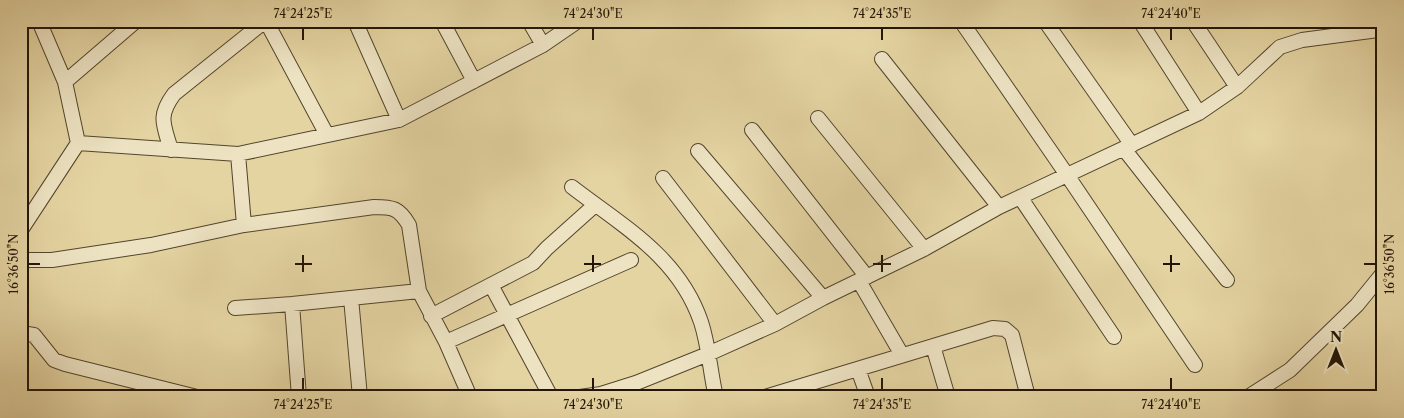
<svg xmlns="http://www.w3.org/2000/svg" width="1404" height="418" viewBox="0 0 1404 418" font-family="'Libre Caslon Text',serif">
	<rect width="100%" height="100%" fill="#e4d4a2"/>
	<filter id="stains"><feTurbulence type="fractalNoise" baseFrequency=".004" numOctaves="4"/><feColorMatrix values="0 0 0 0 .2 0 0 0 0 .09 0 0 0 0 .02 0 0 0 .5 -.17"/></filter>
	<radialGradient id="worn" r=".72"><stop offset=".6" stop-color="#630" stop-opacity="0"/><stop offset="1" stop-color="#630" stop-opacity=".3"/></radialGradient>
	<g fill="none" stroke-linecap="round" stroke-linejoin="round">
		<!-- street casing -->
		<g stroke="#53452c" stroke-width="16">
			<path id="street" d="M 266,21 L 327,135
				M 355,21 L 399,120
				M 442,21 L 474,81
				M 529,21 L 543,45
				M 630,21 L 632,21
				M 961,21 L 1067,175 L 1195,365
				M 1045,21 L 1132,145
				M 1140,21 L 1199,113
				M 1193,21 L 1237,87
				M 882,59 L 999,207
				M 65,82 L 136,21
				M 818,118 L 924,249
				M 752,130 L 867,277
				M 78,143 L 238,154 L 399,120 L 543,45 L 578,21
				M 1124,149 L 1227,280
				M 171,150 C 164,125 157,117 174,94 L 265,21
				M 698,151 L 823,298
				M 238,154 L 244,225
				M 663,178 L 775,324
				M 572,187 C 624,227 679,257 701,322 C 709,346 710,372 716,397
				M 1020,197 L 1114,337
				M 21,230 L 78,143 L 65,82 L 39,21
				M 21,258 L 28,260 L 52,260 L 151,245 L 244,225 L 374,207 C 393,207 399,208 409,225 L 419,291 L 446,342 L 470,397
				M 859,281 L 902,355
				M 491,285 L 551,397
				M 351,298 L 360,397
				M 292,304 L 299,397
				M 235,308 L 292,304 L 419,291
				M 431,316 L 533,263 L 547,248 L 595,205
				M 21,333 L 34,335 L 54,360 L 65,364 L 197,397
				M 446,342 L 631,260
				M 933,346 L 948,397
				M 858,369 L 868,397
				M 580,397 L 601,394 L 636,383 L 708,354 L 775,324 L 823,298 L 924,249 L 999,207 L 1199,113 L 1237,87 L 1280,47 L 1302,40 L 1378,30
				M 765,397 L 993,328 L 1005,329 L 1012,335 L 1028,397
				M 1248,397 L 1290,370 L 1357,305 L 1383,273"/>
		</g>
		<!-- street -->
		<use href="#street" stroke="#ede3c3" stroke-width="14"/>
	</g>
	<!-- ticks -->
	<path fill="none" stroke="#231505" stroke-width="2" d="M 303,28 L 303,40M 593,28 L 593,40M 882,28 L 882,40M 1171,28 L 1171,40M 303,255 L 303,272M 593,255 L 593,272M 882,255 L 882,272M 1171,255 L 1171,272M 28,264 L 40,264M 295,264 L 312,264M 584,264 L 601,264M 873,264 L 891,264M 1163,264 L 1180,264M 1364,264 L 1376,264M 303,378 L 303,390M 593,378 L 593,390M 882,378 L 882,390M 1171,378 L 1171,390"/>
	<!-- margin -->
	<rect width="1404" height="418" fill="none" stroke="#e4d4a2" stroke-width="55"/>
	<!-- north arrow -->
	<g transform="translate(1336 350)" stroke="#ede3c3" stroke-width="4" paint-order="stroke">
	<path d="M0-4L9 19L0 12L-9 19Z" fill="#231505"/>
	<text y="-8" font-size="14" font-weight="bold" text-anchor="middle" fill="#231505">N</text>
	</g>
	<rect x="28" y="28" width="1348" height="362" fill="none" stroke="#231505" stroke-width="2"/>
	<g font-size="12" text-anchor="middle" fill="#231505">
		<text x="303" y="18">74°24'25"E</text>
		<text x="593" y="18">74°24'30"E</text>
		<text x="882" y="18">74°24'35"E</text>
		<text x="1171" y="18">74°24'40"E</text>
		<text transform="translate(14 264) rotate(-90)" y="4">16°36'50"N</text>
		<text transform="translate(1390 264) rotate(-90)" y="4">16°36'50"N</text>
		<text x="303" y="409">74°24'25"E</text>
		<text x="593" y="409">74°24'30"E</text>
		<text x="882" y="409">74°24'35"E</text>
		<text x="1171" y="409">74°24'40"E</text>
	</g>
	<rect width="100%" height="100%" filter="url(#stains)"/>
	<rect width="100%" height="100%" fill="url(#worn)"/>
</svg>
